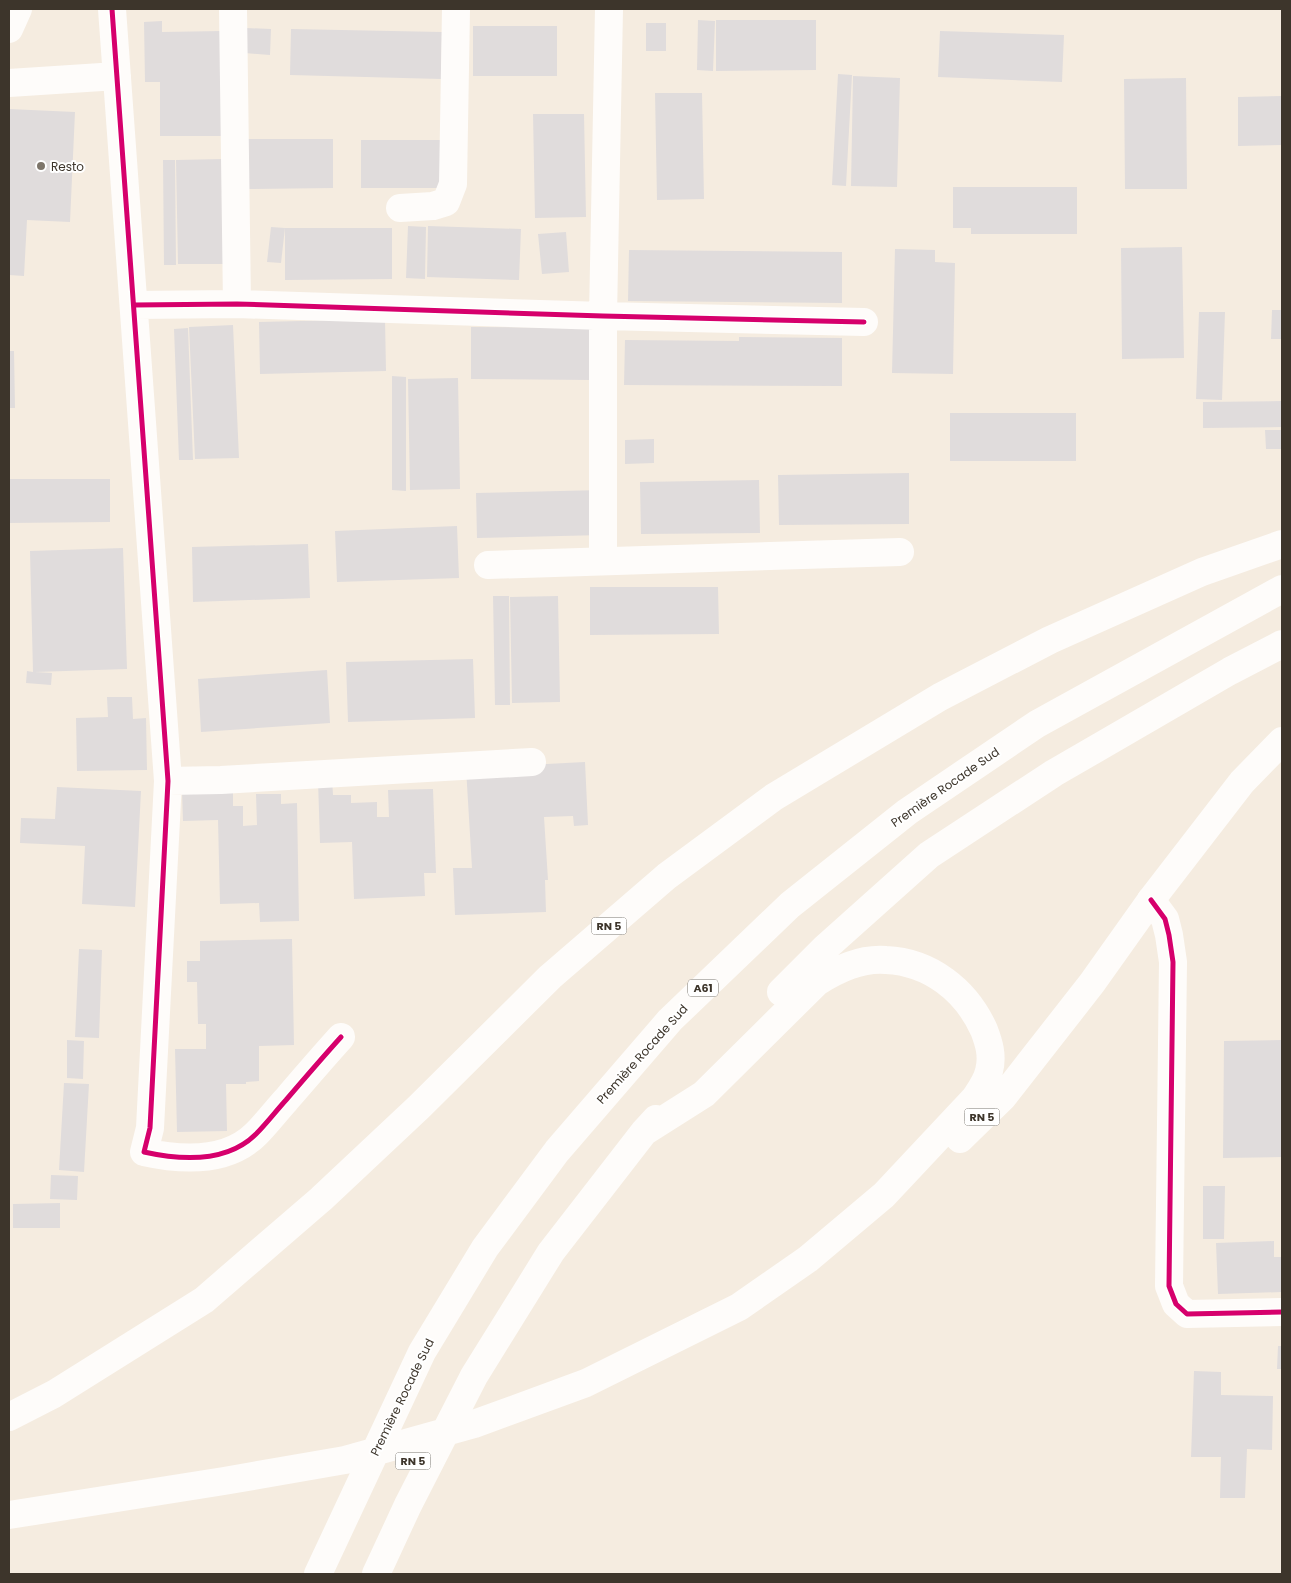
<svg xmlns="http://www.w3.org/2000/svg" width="1291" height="1583" viewBox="0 0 1291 1583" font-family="Poppins,sans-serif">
	<rect width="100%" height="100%" fill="#f5ece0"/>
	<!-- building -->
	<path fill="#e0dcdc" d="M 698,20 L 715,21 L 713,71 L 697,70 Z
		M 716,20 L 816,20 L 816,70 L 716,71 Z
		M 162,21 L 162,32 L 222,31 L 224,136 L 160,136 L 160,82 L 145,82 L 144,22 Z
		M 646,23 L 666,23 L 666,51 L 646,51 Z
		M 473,26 L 557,26 L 557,76 L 473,76 Z
		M 246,28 L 271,29 L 270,55 L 245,53 Z
		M 291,29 L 442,32 L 441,79 L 290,75 Z
		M 940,31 L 1064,35 L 1062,82 L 938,77 Z
		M 838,74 L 852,75 L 846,186 L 832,185 Z
		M 853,76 L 900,78 L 897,187 L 851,186 Z
		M 1186,78 L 1187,189 L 1125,189 L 1124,79 Z
		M 655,93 L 702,93 L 704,199 L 657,200 Z
		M 1282,96 L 1282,145 L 1238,146 L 1238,97 Z
		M 9,109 L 75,112 L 70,222 L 27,220 L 24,276 L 9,275 Z
		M 533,114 L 584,114 L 586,217 L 535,218 Z
		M 248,139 L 333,139 L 333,188 L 248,189 Z
		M 361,140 L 445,140 L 444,188 L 361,188 Z
		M 223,159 L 224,264 L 178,264 L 176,160 Z
		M 163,160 L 175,160 L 176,265 L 164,265 Z
		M 953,187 L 1077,187 L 1077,234 L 971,234 L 971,228 L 953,228 Z
		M 408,226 L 426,227 L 425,279 L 406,278 Z
		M 428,226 L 521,229 L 519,280 L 427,277 Z
		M 271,227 L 285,228 L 281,263 L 267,262 Z
		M 285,228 L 392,228 L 392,279 L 285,280 Z
		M 566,232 L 569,272 L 542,274 L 538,234 Z
		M 1182,247 L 1184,358 L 1122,359 L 1121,248 Z
		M 895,249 L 935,250 L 935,262 L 955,263 L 953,374 L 892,373 Z
		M 629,250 L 842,252 L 842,303 L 628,301 Z
		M 1272,310 L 1282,310 L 1282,339 L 1271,339 Z
		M 1199,312 L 1225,312 L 1222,400 L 1196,399 Z
		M 385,319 L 386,371 L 260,374 L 259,322 Z
		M 233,325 L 239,458 L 195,459 L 189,327 Z
		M 471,327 L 592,328 L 591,380 L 471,379 Z
		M 188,328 L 193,460 L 179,460 L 174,329 Z
		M 739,337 L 842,338 L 842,386 L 624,385 L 625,340 L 739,341 Z
		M 9,351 L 14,351 L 15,408 L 9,408 Z
		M 392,376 L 406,377 L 406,491 L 392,490 Z
		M 458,378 L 460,489 L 410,490 L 408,379 Z
		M 1282,401 L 1282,427 L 1203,428 L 1203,402 Z
		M 950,413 L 1076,413 L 1076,461 L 950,461 Z
		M 1265,430 L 1282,430 L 1282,449 L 1266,449 Z
		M 654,439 L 654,463 L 625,464 L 625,440 Z
		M 909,473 L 909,524 L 779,525 L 778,475 Z
		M 9,479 L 110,479 L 110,522 L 9,523 Z
		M 759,480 L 760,533 L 641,534 L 640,482 Z
		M 602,490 L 603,535 L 477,538 L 476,493 Z
		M 457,526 L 459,578 L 337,582 L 335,531 Z
		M 308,544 L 310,598 L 193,602 L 192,547 Z
		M 123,548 L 127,669 L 35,672 L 52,673 L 51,685 L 26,683 L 27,671 L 33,672 L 30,551 Z
		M 590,587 L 718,587 L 719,634 L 590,635 Z
		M 493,596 L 509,596 L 510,705 L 495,705 Z
		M 558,596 L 560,702 L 512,703 L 510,597 Z
		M 473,659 L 475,718 L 348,722 L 346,662 Z
		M 327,670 L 330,723 L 201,732 L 198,679 Z
		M 107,697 L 132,697 L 133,719 L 146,718 L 147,770 L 77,771 L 76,718 L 108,717 Z
		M 585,762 L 588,825 L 574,826 L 573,816 L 544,817 L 548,880 L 545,880 L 546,912 L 455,915 L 453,868 L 472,868 L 466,768 Z
		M 332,779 L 333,795 L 351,795 L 351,803 L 377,802 L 377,817 L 389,817 L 388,790 L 433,789 L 436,873 L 424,873 L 425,896 L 354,899 L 352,842 L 320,843 L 318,780 Z
		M 57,787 L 141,791 L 135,907 L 82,904 L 85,846 L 20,843 L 21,818 L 55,819 Z
		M 233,790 L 233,806 L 243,806 L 243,826 L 257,825 L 256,794 L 281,794 L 281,804 L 297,803 L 299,921 L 260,922 L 259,903 L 220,904 L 218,820 L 183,821 L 182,791 Z
		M 292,939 L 294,1045 L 259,1046 L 259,1081 L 246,1082 L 246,1084 L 226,1084 L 227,1131 L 177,1132 L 175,1049 L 206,1049 L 206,1024 L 198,1024 L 197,982 L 187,982 L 187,961 L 200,961 L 200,941 Z
		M 79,949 L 102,950 L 99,1038 L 75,1037 Z
		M 67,1040 L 84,1041 L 83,1079 L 67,1078 Z
		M 1282,1040 L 1282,1157 L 1223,1158 L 1224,1041 Z
		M 64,1083 L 89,1084 L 84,1172 L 59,1170 Z
		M 51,1175 L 78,1176 L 77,1200 L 50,1199 Z
		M 1203,1186 L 1225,1186 L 1224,1239 L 1203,1239 Z
		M 60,1203 L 60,1228 L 13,1228 L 13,1204 Z
		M 1274,1241 L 1274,1257 L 1282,1257 L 1282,1292 L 1218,1294 L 1216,1243 Z
		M 1278,1346 L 1282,1346 L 1282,1369 L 1277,1369 Z
		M 1194,1371 L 1221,1372 L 1221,1395 L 1273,1396 L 1272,1450 L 1247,1449 L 1245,1498 L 1220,1498 L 1221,1457 L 1191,1457 Z"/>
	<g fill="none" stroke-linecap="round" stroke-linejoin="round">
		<!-- minor -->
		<path stroke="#fefcfa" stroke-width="28" d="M 112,9 L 168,781 L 150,1128 L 144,1152 C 180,1160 227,1163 256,1134 C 266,1124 276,1111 286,1100 C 304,1079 322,1058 341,1037
			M 233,9 L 237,304
			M 9,83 L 117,76
			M 400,208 L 433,206 L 446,202 L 453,184 L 456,9
			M 134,305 L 237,304 L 603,316 L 864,322
			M 603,561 L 603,316 L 609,9
			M 488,565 L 900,552
			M 168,781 L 221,780 L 532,762
			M 1151,900 L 1165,919 L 1169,935 L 1173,962 L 1169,1286 L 1176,1304 L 1187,1314 L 1282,1312"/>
		<!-- secondary -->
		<path stroke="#fefcfa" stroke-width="28" d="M 9,29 L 18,9"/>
		<!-- motorway -->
		<path stroke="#fefcfa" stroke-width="28" d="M 781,992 L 825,948 L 929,855 L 1054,773 L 1230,671 L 1282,644
			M 960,1139 L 1003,1097 L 1092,983 L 1151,900 L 1242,782 L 1282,741
			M 9,1417 L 54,1394 L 204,1300 L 321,1199 L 419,1107 L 550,977 L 667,876 L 774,797 L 940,697 L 1050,640 L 1202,572 L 1282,544
			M 9,1515 L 224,1481 L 345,1460 L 474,1424 L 586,1383 L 739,1307 L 808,1259 L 884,1195 L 975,1098 C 981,1089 987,1081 989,1071 C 993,1056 989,1043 984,1030 C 966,990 930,962 886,960 C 861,958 838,969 817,982 L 704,1094 L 644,1132
			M 318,1574 L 422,1352 L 485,1248 L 557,1151 L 670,1020 L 790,905 L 907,812 L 1037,724 L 1282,589
			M 376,1574 L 408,1505 L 474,1376 L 551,1252 L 644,1132 L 656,1119"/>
		<!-- cycleway casing -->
		<g stroke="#fff" stroke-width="8">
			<path id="cycleway" d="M 112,9 L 168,781 L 150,1128 L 144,1152 C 180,1160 227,1163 256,1134 C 266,1124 276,1111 286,1100 C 304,1079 322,1058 341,1037
				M 134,305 L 237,304 L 603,316 L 864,322
				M 1151,900 L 1165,919 L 1169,935 L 1173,962 L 1169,1286 L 1176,1304 L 1187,1314 L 1282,1312"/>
		</g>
		<!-- cycleway -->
		<use href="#cycleway" stroke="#d6006c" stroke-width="5"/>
	</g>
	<!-- markers -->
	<circle fill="#7d756a" stroke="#fff" stroke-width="2" cx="41" cy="166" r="5"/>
	<g text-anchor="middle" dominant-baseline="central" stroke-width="4" stroke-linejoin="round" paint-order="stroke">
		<!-- shield labels -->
		<g fill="#fff" stroke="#77726b" stroke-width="1">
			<rect x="591.5" y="917.5" width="35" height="17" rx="4"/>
			<rect x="688" y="979.5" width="30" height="17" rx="4"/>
			<rect x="964.5" y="1108.5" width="35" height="17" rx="4"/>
			<rect x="395.5" y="1452.5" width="35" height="17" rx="4"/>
		</g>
		<g font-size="11" font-weight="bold" fill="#3d352b">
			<text x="609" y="926">RN 5</text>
			<text x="703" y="988">A61</text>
			<text x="982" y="1117">RN 5</text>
			<text x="413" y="1461">RN 5</text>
		</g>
		<!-- poi labels -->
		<g font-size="12" fill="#3d352b" stroke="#fff" text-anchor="start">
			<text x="51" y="166">Resto</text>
		</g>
		<!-- street labels -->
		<g font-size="12" fill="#3d352b" stroke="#fff">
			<text transform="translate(945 787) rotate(-35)">Première Rocade Sud</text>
			<text transform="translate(642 1054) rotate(-48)">Première Rocade Sud</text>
			<text transform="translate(402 1397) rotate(-64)">Première Rocade Sud</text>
		</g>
	</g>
	<!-- border -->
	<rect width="1291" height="1583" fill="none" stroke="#3d352b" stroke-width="20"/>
</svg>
